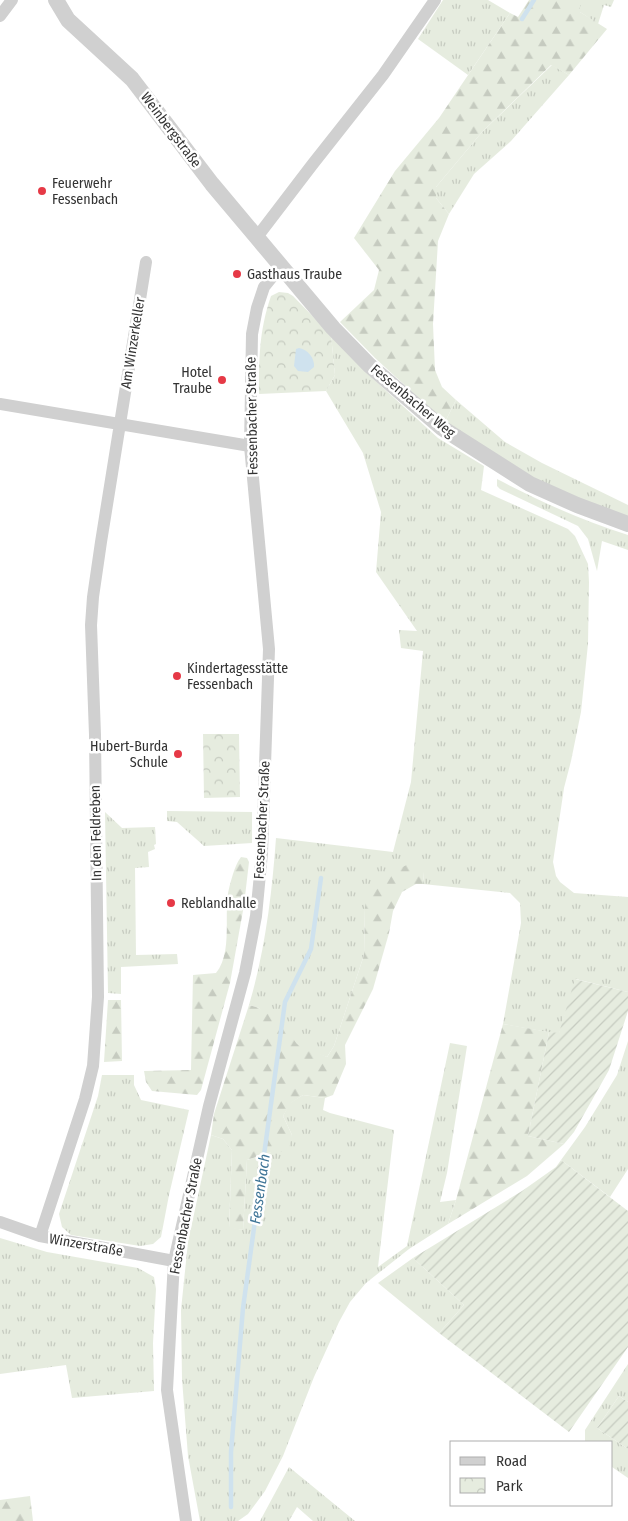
<svg xmlns="http://www.w3.org/2000/svg" width="628" height="1521" viewBox="0 0 628 1521" font-family="'Fira Sans Condensed',sans-serif">
	<defs>
		<pattern id="grass-tufts" width="24" height="20" patternUnits="userSpaceOnUse" patternTransform="scale(1.25)"><rect width="24" height="20" fill="#e6ecdf"/><path d="M3 7l-1-3M5 7V3M7 7l1-3M15 17l-1-3M17 17v-4M19 17l1-3" fill="none" stroke="#c6cbc0"/></pattern>
		<pattern id="forest-firs" width="22" height="20" patternUnits="userSpaceOnUse" patternTransform="scale(1.25)"><rect width="22" height="20" fill="#e6ecdf"/><path d="M5 1l3.5 6h-7zM16 11l3.5 6h-7z" fill="#c6cbc0"/></pattern>
		<pattern id="park-crowns" width="20" height="18" patternUnits="userSpaceOnUse" patternTransform="scale(1.25)"><rect width="20" height="18" fill="#e6ecdf"/><path d="M2 6a3 3 0 1 1 6 0M12 15a3 3 0 1 1 6 0" fill="none" stroke="#c6cbc0"/></pattern>
		<pattern id="garden-furrows" width="10" height="10" patternUnits="userSpaceOnUse" patternTransform="scale(1.25)"><rect width="10" height="10" fill="#e6ecdf"/><path d="M-1 1l2-2M0 10L10 0M9 11l2-2" fill="none" stroke="#c6cbc0"/></pattern>
	</defs>
	<rect width="100%" height="100%" fill="#fff"/>
	<!-- grass -->
	<path fill="url(#grass-tufts)" d="M 443,0 L 488,0 L 510,13 L 468,75 L 418,39 Z
		M 580,0 L 614,0 L 611,7 L 604,5 L 598,24 L 580,12 Z
		M 552,65 L 569,75 L 511,141 L 474,174 L 449,214 L 436,198 L 436,187 L 482,132 Z
		M 331,335 L 369,375 L 438,438 L 484,466 L 481,490 L 568,529 L 575,536 L 588,564 L 589,582 L 588,644 L 581,712 L 571,761 L 564,788 L 553,862 L 556,876 L 560,882 L 574,893 L 628,897 L 628,992 L 576,979 L 559,1034 L 503,1024 L 521,923 L 520,903 L 510,893 L 423,884 L 424,872 L 365,907 L 364,955 L 334,1046 L 327,1057 L 302,1049 L 259,1008 L 249,1005 C 265,951 272,894 276,838 L 393,852 L 411,782 L 423,651 L 401,648 L 399,630 L 417,631 L 376,572 L 381,512 L 363,453 L 326,391 L 335,375 Z
		M 456,400 L 505,442 L 542,463 L 628,505 L 628,518 L 551,488 L 516,469 L 445,422 Z
		M 497,479 C 539,501 583,521 628,535 L 628,550 L 602,541 L 597,571 L 588,539 L 578,526 L 500,489 L 497,486 Z
		M 167,811 L 252,812 L 252,843 L 204,846 L 177,822 L 167,821 Z
		M 105,812 L 122,828 L 155,827 L 156,844 L 154,845 L 155,849 L 148,852 L 149,867 L 135,868 L 136,955 L 177,954 L 178,964 L 121,967 L 121,994 L 108,993 Z
		M 628,1041 L 628,1169 L 610,1197 L 561,1160 L 585,1127 L 617,1075 Z
		M 450,1043 L 467,1046 L 447,1173 L 440,1202 L 456,1200 L 448,1224 L 409,1249 L 366,1283 L 350,1302 L 339,1322 L 314,1377 L 283,1456 L 265,1491 L 248,1514 L 238,1521 L 200,1521 L 188,1456 L 182,1379 L 181,1310 L 188,1242 L 211,1135 L 223,1139 L 232,1150 L 229,1227 L 243,1230 L 247,1160 L 271,1152 L 281,1152 L 292,1135 L 283,1116 L 290,1103 L 303,1095 L 325,1098 L 323,1110 L 330,1113 L 394,1130 L 378,1267 L 407,1246 Z
		M 102,1075 L 134,1075 L 134,1085 L 141,1100 L 189,1110 L 169,1195 L 161,1237 L 153,1244 L 140,1246 L 71,1235 L 62,1227 L 59,1214 L 98,1096 Z
		M 0,1238 L 47,1252 L 138,1268 L 154,1277 L 156,1289 L 153,1343 L 154,1391 L 72,1398 L 66,1365 L 0,1374 Z
		M 413,1258 L 464,1305 L 439,1333 L 378,1283 Z
		M 628,1364 L 628,1402 L 619,1396 L 597,1428 L 628,1449 L 628,1478 L 612,1467 L 612,1442 L 585,1442 L 585,1430 Z
		M 289,1467 L 355,1521 L 313,1521 L 297,1507 L 289,1521 L 260,1521 Z"/>
	<!-- forest -->
	<path fill="url(#forest-firs)" d="M 529,0 L 580,0 L 580,12 L 607,29 L 569,75 L 551,65 L 482,132 L 436,187 L 436,198 L 449,214 L 438,241 L 433,324 L 435,370 L 442,387 L 456,400 L 445,422 L 375,358 L 340,322 L 374,290 L 379,270 L 354,238 L 395,171 L 439,118 L 510,13 L 518,17 Z
		M 241,857 L 247,858 L 249,862 L 244,905 L 230,983 L 201,1090 L 197,1095 L 152,1091 L 146,1082 L 144,1071 L 191,1070 L 193,975 L 216,973 C 230,956 226,926 227,905 C 227,894 230,884 233,874 C 235,868 237,862 241,857 Z
		M 411,863 L 424,872 L 423,884 L 416,884 L 402,892 L 393,911 L 389,933 L 373,989 L 345,1045 L 346,1064 L 333,1095 L 325,1098 L 303,1095 L 291,1103 L 283,1116 L 292,1135 L 289,1148 L 281,1152 L 271,1152 L 247,1160 L 243,1230 L 229,1228 L 232,1150 L 223,1139 L 211,1135 L 214,1114 L 249,1005 L 259,1008 L 288,1026 C 296,1053 306,1047 327,1057 L 334,1046 L 364,955 L 365,907 L 372,881 Z
		M 108,1000 L 121,1000 L 122,1061 L 104,1062 Z
		M 503,1024 L 549,1032 L 528,1136 L 564,1144 L 527,1176 L 448,1224 L 456,1200 Z
		M 30,1496 L 33,1521 L 0,1521 L 0,1500 Z"/>
	<!-- park -->
	<path fill="url(#park-crowns)" d="M 279,292 L 288,293 L 293,296 L 331,335 L 335,375 L 326,391 L 259,394 C 259,359 259,331 271,296 Z
		M 203,734 L 239,734 L 240,797 L 204,798 Z"/>
	<!-- garden -->
	<path fill="url(#garden-furrows)" d="M 575,979 L 628,992 L 628,1011 L 609,1070 L 574,1132 L 564,1144 L 528,1136 L 549,1032 L 559,1033 Z
		M 561,1160 L 628,1211 L 628,1347 L 569,1432 L 439,1333 L 464,1305 L 413,1258 L 522,1191 L 556,1167 Z
		M 619,1396 L 628,1402 L 628,1449 L 597,1428 Z"/>
	<!-- water -->
	<path fill="#cfe2ee" d="M 299,348 C 307,349 315,358 314,367 L 308,372 L 298,371 L 294,366 L 296,349 Z"/>
	<g fill="none" stroke-linecap="round" stroke-linejoin="round">
		<!-- stream -->
		<path stroke="#cfe2ee" stroke-width="4.5" d="M 522,19 L 534,0
			M 231,1507 L 231,1452 L 243,1308 L 285,1002 L 311,949 L 321,878"/>
		<!-- minor -->
		<path stroke="#d0d0d0" stroke-width="12" d="M 0,16 L 12,0
			M 257,237 L 312,165 L 383,75 L 435,0
			M 0,404 L 250,446
			M 0,1222 L 40,1236 L 174,1261
			M 40,1236 L 85,1099 L 93,1066 L 98,997 L 95,735 L 91,625 L 93,597 L 101,542 L 146,262
			M 186,1521 L 167,1390 L 174,1261 L 209,1106 L 245,973 L 256,916 L 262,853 L 269,649 L 250,446 L 252,334 L 257,308 L 264,287 L 281,266"/>
		<!-- tertiary -->
		<path stroke="#d0d0d0" stroke-width="16" d="M 56,0 L 68,20 L 132,79 L 212,184 L 333,328 L 369,365 L 442,428 L 530,484 L 577,505 L 628,524"/>
	</g>
	<!-- markers -->
	<g fill="#e63946" stroke="#fff" stroke-width="2">
		<circle cx="42" cy="191" r="5"/>
		<circle cx="237" cy="274" r="5"/>
		<circle cx="222" cy="380" r="5"/>
		<circle cx="177" cy="676" r="5"/>
		<circle cx="178" cy="754" r="5"/>
		<circle cx="171" cy="903" r="5"/>
	</g>
	<g text-anchor="middle" dominant-baseline="central" stroke-width="5" stroke-linejoin="round" paint-order="stroke">
		<!-- street labels -->
		<g font-size="14" fill="#333" stroke="#fff">
			<text transform="translate(171 130) rotate(53)">Weinbergstraße</text>
			<text transform="translate(133 343) rotate(-81)">Am Winzerkeller</text>
			<text transform="translate(413 401) rotate(40)">Fessenbacher Weg</text>
			<text transform="translate(252 416) rotate(-91)">Fessenbacher Straße</text>
			<text transform="translate(262 820) rotate(-87)">Fessenbacher Straße</text>
			<text transform="translate(96 833) rotate(-91)">In den Feldreben</text>
			<text transform="translate(186 1216) rotate(-79)">Fessenbacher Straße</text>
			<text transform="translate(86 1245) rotate(10)">Winzerstraße</text>
		</g>
		<!-- poi labels -->
		<g font-size="14" fill="#333" stroke="#fff" text-anchor="start">
			<text x="52" y="183">Feuerwehr<tspan x="52" dy="16">Fessenbach</tspan></text>
			<text x="247" y="274">Gasthaus Traube</text>
			<text x="212" y="372" text-anchor="end">Hotel<tspan x="212" dy="16">Traube</tspan></text>
			<text x="187" y="668">Kindertagesstätte<tspan x="187" dy="16">Fessenbach</tspan></text>
			<text x="168" y="746" text-anchor="end">Hubert-Burda<tspan x="168" dy="16">Schule</tspan></text>
			<text x="181" y="903">Reblandhalle</text>
		</g>
		<!-- water labels -->
		<g font-size="15" font-style="italic" fill="#3f7597" stroke="#fff">
			<text transform="translate(260 1189) rotate(-82)">Fessenbach</text>
		</g>
	</g>
	<!-- legend -->
	<rect x="450" y="1441" width="162" height="65" fill="#ffffff" stroke="#adadad"/>
	<rect x="460" y="1457" width="25" height="8" fill="#d0d0d0" stroke="#adadad"/>
	<text x="496" y="1466" font-size="15" fill="#333333">Road</text>
	<rect x="460" y="1478" width="25" height="15" fill="url(#park-crowns)" stroke="#adadad"/>
	<text x="496" y="1491" font-size="15" fill="#333333">Park</text>
</svg>
